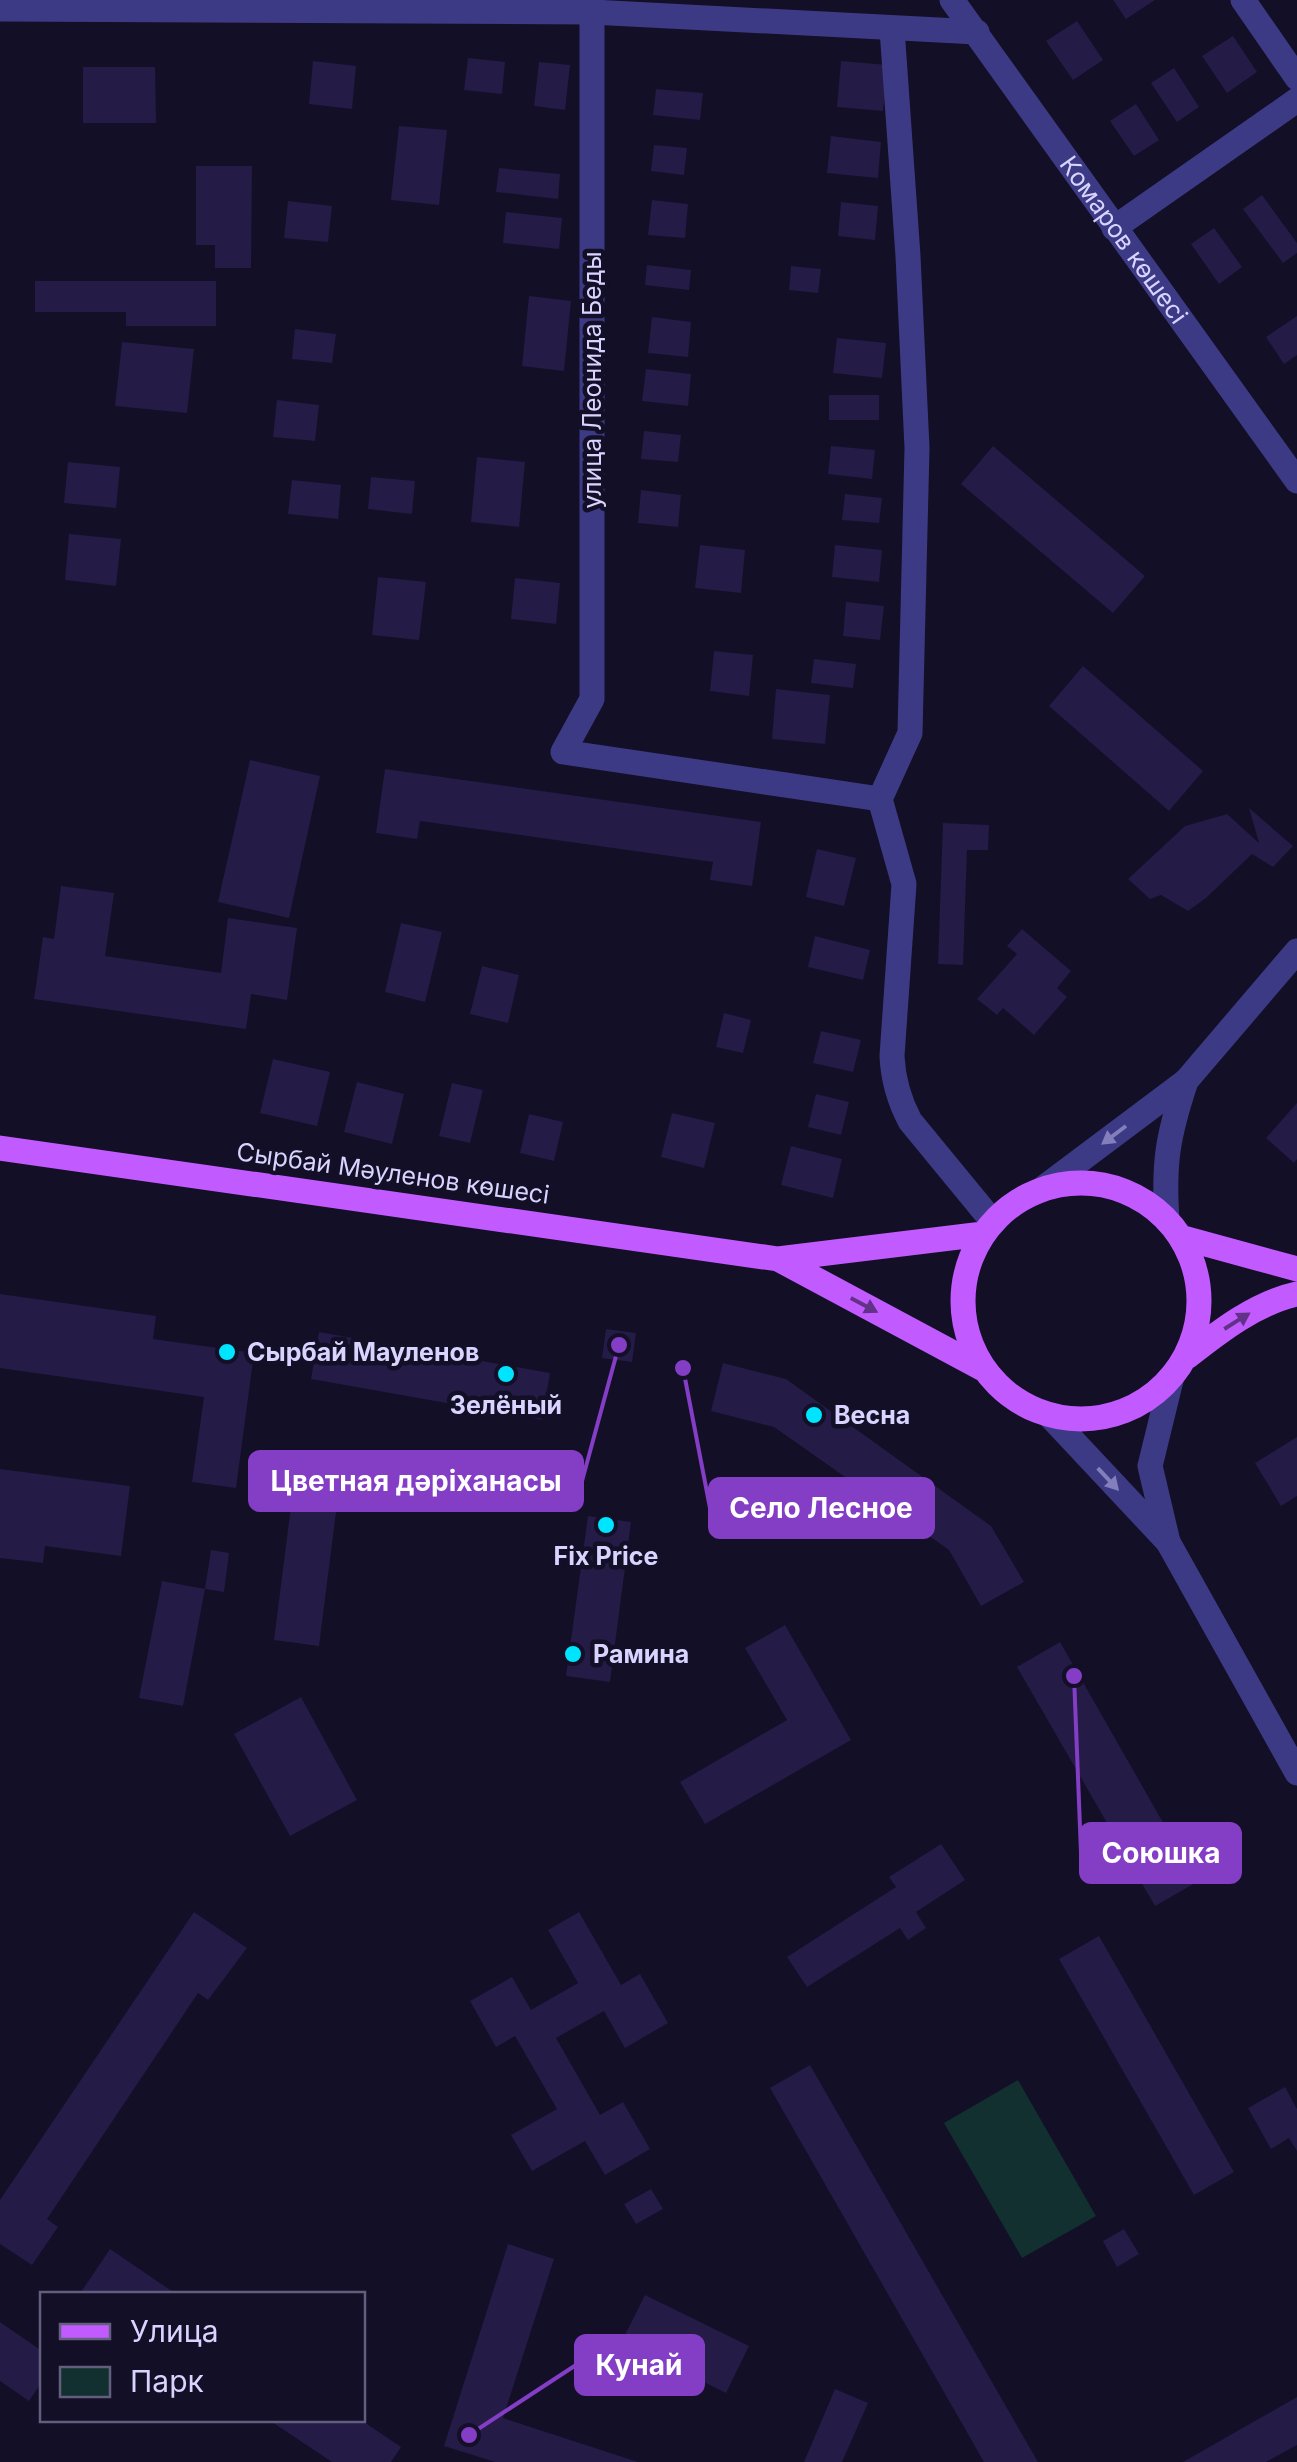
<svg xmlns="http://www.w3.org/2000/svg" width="1297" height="2462" viewBox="0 0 1297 2462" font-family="Inter,sans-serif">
	<rect width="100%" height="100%" fill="#130f26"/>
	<!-- green -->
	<path fill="#12302f" d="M 1018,2080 L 1096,2216 L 1022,2258 L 944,2123 Z"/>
	<!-- building -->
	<path fill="#241b47" d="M 1113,0 L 1155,0 L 1126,19 Z
		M 1077,21 L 1103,60 L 1073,80 L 1046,41 Z
		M 1233,36 L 1257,72 L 1227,93 L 1202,56 Z
		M 468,58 L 505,62 L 502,94 L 464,90 Z
		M 313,61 L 356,66 L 352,109 L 309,104 Z
		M 841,61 L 888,65 L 883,111 L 837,107 Z
		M 539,62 L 570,65 L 565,110 L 534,106 Z
		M 83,67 L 155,67 L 156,123 L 83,123 Z
		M 1174,68 L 1199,107 L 1177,122 L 1151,83 Z
		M 656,89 L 703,93 L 700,120 L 653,115 Z
		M 1136,104 L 1159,140 L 1134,156 L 1110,121 Z
		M 399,126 L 447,130 L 439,205 L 391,200 Z
		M 831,136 L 881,142 L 878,178 L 827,173 Z
		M 654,145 L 687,148 L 684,175 L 651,171 Z
		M 196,166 L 252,166 L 251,268 L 215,268 L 215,245 L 196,245 Z
		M 499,168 L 560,174 L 558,199 L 496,192 Z
		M 1262,195 L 1297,243 L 1297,253 L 1283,263 L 1243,209 Z
		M 652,200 L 688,204 L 685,238 L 648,235 Z
		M 288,201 L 332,206 L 328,242 L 284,238 Z
		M 841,202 L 878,206 L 875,240 L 838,236 Z
		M 506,212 L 562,218 L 559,249 L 503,243 Z
		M 1214,228 L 1242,267 L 1219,284 L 1191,244 Z
		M 647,265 L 691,270 L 689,290 L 645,285 Z
		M 791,266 L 821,269 L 818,293 L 789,290 Z
		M 35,281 L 216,281 L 216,326 L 126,326 L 126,312 L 35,312 Z
		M 529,296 L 571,301 L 564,371 L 522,366 Z
		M 1297,316 L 1297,355 L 1284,364 L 1266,337 Z
		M 652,317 L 691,322 L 688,357 L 648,353 Z
		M 295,329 L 336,334 L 332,363 L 292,359 Z
		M 837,338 L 886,343 L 882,378 L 833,373 Z
		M 122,342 L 194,349 L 187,413 L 115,406 Z
		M 646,369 L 691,374 L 688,406 L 642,401 Z
		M 829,395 L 879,395 L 879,420 L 829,420 Z
		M 277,400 L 319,405 L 315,441 L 273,437 Z
		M 644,431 L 681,435 L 678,462 L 641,459 Z
		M 831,446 L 875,450 L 872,479 L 828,474 Z
		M 993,446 L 1145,576 L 1113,613 L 961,484 Z
		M 477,457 L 525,462 L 519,527 L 471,522 Z
		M 68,462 L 120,467 L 116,508 L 64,503 Z
		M 371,477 L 415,481 L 412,514 L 368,509 Z
		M 292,480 L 341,485 L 338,519 L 288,514 Z
		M 641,490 L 681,495 L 678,527 L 638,523 Z
		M 845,494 L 882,498 L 879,523 L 842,520 Z
		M 69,534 L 121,539 L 116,586 L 65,580 Z
		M 700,545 L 745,550 L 741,593 L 695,588 Z
		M 835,545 L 882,550 L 879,582 L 832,577 Z
		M 378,577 L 426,582 L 419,640 L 372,635 Z
		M 515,578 L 560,583 L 556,624 L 511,619 Z
		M 846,602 L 884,606 L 880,640 L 843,636 Z
		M 714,651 L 753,655 L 749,696 L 710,691 Z
		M 814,659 L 856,664 L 853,688 L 811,683 Z
		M 1083,666 L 1203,771 L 1169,811 L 1049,706 Z
		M 776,689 L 830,695 L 825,744 L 772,739 Z
		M 250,760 L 320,776 L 289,918 L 218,902 Z
		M 385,769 L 761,822 L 752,886 L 710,880 L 713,862 L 420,821 L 417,839 L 376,833 Z
		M 1249,808 L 1293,846 L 1273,867 L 1252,854 L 1206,898 L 1188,911 L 1161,895 L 1150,899 L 1128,879 L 1185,826 L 1227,814 L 1259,843 Z
		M 943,823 L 989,825 L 988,850 L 967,850 L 963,965 L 938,964 Z
		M 817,849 L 856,858 L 844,906 L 806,897 Z
		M 61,886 L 114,893 L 105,956 L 221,973 L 228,918 L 297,928 L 287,1000 L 251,994 L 246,1029 L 34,999 L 43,937 L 54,939 Z
		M 401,923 L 442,932 L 425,1002 L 385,992 Z
		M 1022,929 L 1071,971 L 1057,988 L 1067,997 L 1034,1035 L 1003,1008 L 997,1015 L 977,999 L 1017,954 L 1007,946 Z
		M 815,936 L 870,950 L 863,980 L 808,967 Z
		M 482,966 L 519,975 L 508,1023 L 470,1014 Z
		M 724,1013 L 751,1020 L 743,1053 L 716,1047 Z
		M 821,1031 L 861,1040 L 853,1072 L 813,1063 Z
		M 273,1059 L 330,1072 L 317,1126 L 260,1113 Z
		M 357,1082 L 404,1094 L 392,1144 L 344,1132 Z
		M 452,1083 L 483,1090 L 470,1143 L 439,1136 Z
		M 816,1094 L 849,1102 L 841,1135 L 808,1127 Z
		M 1297,1103 L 1297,1159 L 1294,1163 L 1266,1138 Z
		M 672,1113 L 715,1123 L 704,1168 L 661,1157 Z
		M 529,1114 L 563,1122 L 554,1161 L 520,1153 Z
		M 791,1146 L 842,1159 L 833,1198 L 781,1185 Z
		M 0,1294 L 156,1316 L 153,1339 L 254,1353 L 236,1488 L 192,1482 L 204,1397 L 0,1368 Z
		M 606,1329 L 636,1333 L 632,1362 L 602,1358 Z
		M 319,1332 L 550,1373 L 542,1420 L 311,1379 Z
		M 723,1363 L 786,1379 L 991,1526 L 1024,1582 L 981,1606 L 949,1550 L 774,1427 L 711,1411 Z
		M 1297,1437 L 1297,1496 L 1281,1506 L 1255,1463 Z
		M 297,1459 L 342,1465 L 319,1646 L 274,1640 Z
		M 0,1469 L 130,1486 L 121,1556 L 45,1546 L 43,1563 L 0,1558 Z
		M 588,1516 L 631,1522 L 610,1682 L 566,1676 Z
		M 211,1550 L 229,1553 L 224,1592 L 205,1589 Z
		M 162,1581 L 205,1589 L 183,1706 L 139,1698 Z
		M 785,1625 L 851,1740 L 705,1824 L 680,1782 L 787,1720 L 745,1648 Z
		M 1060,1642 L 1197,1882 L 1155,1906 L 1017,1667 Z
		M 301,1697 L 357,1800 L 290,1836 L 234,1734 Z
		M 941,1844 L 965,1880 L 916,1912 L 926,1928 L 908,1940 L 900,1928 L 807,1987 L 787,1957 L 896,1887 L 889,1877 Z
		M 194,1912 L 247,1948 L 208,2000 L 198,1993 L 47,2219 L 58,2227 L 32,2265 L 0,2244 L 0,2200 Z
		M 579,1912 L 621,1985 L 640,1974 L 668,2023 L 625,2048 L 604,2011 L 556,2038 L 600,2115 L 623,2102 L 650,2149 L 605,2175 L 585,2141 L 532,2171 L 511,2135 L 557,2109 L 515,2036 L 496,2047 L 470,2001 L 512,1977 L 531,2010 L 578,1983 L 548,1930 Z
		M 1099,1936 L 1234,2172 L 1194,2195 L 1059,1959 Z
		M 810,2065 L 1038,2462 L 984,2462 L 770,2088 Z
		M 1285,2087 L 1297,2109 L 1297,2151 L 1289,2138 L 1271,2149 L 1248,2108 Z
		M 651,2189 L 663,2209 L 636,2224 L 624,2204 Z
		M 1124,2229 L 1139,2254 L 1117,2267 L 1103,2241 Z
		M 508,2244 L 554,2259 L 503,2418 L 638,2462 L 495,2462 L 444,2446 Z
		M 110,2249 L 176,2294 L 84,2294 L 81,2292 Z
		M 645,2295 L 749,2346 L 726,2393 L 622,2341 Z
		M 0,2322 L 42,2351 L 42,2382 L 29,2401 L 0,2381 Z
		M 835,2389 L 868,2403 L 842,2462 L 804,2462 Z
		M 1297,2397 L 1297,2445 L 1266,2462 L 1183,2462 Z
		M 269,2420 L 361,2420 L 401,2447 L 391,2462 L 332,2462 Z"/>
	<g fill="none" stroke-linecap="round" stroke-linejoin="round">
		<!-- minor -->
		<g stroke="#3d3a85" stroke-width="25">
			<path d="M 592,0 L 592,699 L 563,752 L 880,799"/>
			<path id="s1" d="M 952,0 L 1297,481"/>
			<path d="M 1243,0 L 1297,78"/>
			<path d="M 0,9 L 592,12 L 977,32"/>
			<path d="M 892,29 L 908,256 L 917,448 L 910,733 L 880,799 L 904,884 L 892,1056 C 893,1080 899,1100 910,1121 L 993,1222"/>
			<path d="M 1114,228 L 1297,100"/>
			<path d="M 1042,1189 L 1186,1081 L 1297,951"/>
			<path d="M 1167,1220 C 1163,1163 1168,1135 1186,1081"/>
			<path d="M 1049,1415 L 1168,1542 L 1297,1773"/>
			<path d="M 1168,1542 L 1150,1466 L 1172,1376"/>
		</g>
		<!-- major -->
		<path stroke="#c25bff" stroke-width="25" d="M 0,1148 L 778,1259 L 983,1234
			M963 1301a118 118 0 1 1 236 0a118 118 0 1 1-236 0Z
			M 1180,1237 L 1297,1269
			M 778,1259 L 985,1370
			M 1187,1357 C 1220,1331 1256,1303 1297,1294"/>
	</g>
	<!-- one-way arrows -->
	<defs><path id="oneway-solid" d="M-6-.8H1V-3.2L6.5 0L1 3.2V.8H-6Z" transform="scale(2.5)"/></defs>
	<g fill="#837fbc">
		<use href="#oneway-solid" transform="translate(1114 1135) rotate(143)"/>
		<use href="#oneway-solid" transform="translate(1108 1479) rotate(47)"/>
	</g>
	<g fill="#623188">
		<use href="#oneway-solid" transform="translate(864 1305) rotate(28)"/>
		<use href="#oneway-solid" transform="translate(1237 1321) rotate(-32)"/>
	</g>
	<!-- markers -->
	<g fill="#00e5ff" stroke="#130f26" stroke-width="4">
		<circle cx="227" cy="1352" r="10"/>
		<circle cx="506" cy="1374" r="10"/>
		<circle cx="814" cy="1415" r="10"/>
		<circle cx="606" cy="1525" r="10"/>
		<circle cx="573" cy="1654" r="10"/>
	</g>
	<g text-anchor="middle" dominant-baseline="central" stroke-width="9" stroke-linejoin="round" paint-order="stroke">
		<!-- street labels -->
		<g font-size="25" fill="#d9d4ff" stroke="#130f26">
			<text stroke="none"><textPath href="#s1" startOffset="295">Комаров көшесі</textPath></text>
			<text transform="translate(592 380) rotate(-90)">улица Леонида Беды</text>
			<text transform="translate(393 1173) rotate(8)">Сырбай Мәуленов көшесі</text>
		</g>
		<!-- poi labels -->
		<g font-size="25" font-weight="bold" fill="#d9d4ff" stroke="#130f26" text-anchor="start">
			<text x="247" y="1352">Сырбай Мауленов</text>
			<text x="506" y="1405" text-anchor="middle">Зелёный</text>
			<text x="834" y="1415">Весна</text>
			<text x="606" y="1556" text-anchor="middle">Fix Price</text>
			<text x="593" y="1654">Рамина</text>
		</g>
	</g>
	<!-- callouts -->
	<path fill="none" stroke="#843dc5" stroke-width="4" d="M619 1345L582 1481M683 1368L710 1508M1074 1676L1081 1853M469 2435L576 2365"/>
	<g fill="#843dc5" stroke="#130f26" stroke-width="4">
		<circle cx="619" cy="1345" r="10"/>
		<circle cx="683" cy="1368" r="10"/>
		<circle cx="1074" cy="1676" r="10"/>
		<circle cx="469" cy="2435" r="10"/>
	</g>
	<g fill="#843dc5" stroke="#843dc5" stroke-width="4">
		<rect x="250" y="1452" width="332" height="58" rx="10"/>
		<rect x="710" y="1479" width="223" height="58" rx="10"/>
		<rect x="1081" y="1824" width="159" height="58" rx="10"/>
		<rect x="576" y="2336" width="127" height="58" rx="10"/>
	</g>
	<g font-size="28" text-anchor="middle" font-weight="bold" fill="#fff">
		<text x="416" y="1491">Цветная дәріханасы</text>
		<text x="821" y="1518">Село Лесное</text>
		<text x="1161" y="1863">Союшка</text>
		<text x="639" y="2375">Кунай</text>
	</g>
	<!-- legend -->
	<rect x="40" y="2292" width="325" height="130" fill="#130f26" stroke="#625e7d" stroke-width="2.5"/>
	<rect x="60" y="2324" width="50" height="15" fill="#c25bff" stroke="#625e7d" stroke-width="2.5"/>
	<text x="130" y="2342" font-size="30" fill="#d9d4ff">Улица</text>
	<rect x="60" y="2367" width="50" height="30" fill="#12302f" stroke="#625e7d" stroke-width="2.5"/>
	<text x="130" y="2392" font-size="30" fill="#d9d4ff">Парк</text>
</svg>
